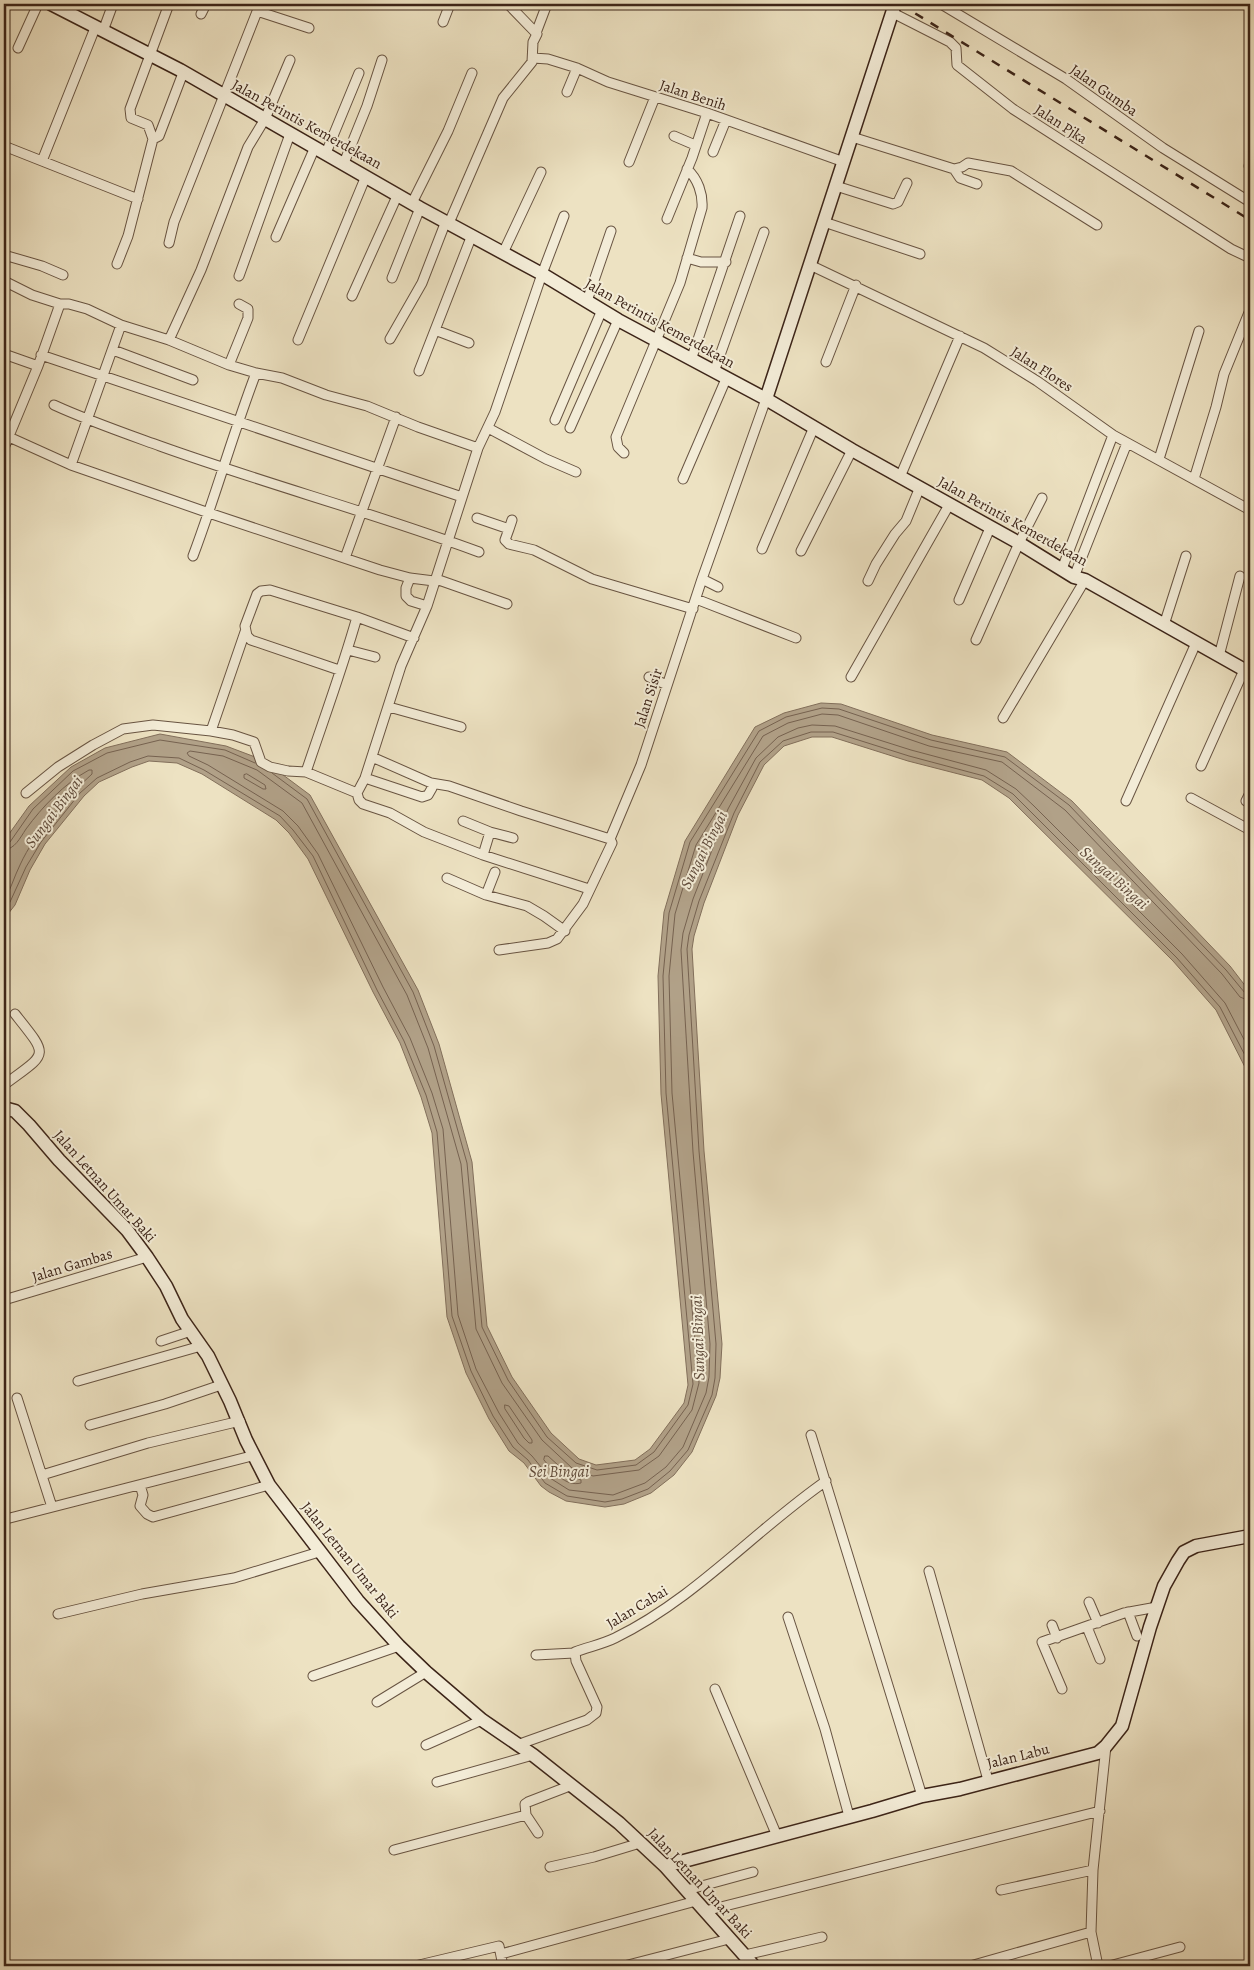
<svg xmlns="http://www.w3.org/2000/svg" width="1254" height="1970" viewBox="0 0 1254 1970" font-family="Alegreya,serif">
	<rect width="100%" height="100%" fill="#ede2c2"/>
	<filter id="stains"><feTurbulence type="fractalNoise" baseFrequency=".004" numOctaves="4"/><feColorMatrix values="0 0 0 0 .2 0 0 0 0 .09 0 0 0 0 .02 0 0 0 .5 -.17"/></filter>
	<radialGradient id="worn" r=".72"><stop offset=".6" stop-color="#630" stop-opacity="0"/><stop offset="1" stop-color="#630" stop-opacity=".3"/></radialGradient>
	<!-- water -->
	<path fill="#b1a188" stroke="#826f5b" d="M 821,703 L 841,704 L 932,735 L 1007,752 L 1072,801 L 1230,966 L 1250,992 L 1250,1077 L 1216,1010 L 1173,961 L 1009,798 L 982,780 L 908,761 L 832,737 L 812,737 L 784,746 L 764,765 L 738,815 L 704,903 L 694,936 L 692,949 L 704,1151 L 722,1344 L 720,1378 L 716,1396 L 692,1452 L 674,1475 L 651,1493 L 624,1504 L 605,1507 L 566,1501 L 549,1492 L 541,1486 L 524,1463 L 509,1451 L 489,1419 L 466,1373 L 447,1317 L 432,1133 L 421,1097 L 400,1043 L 373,992 L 308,859 L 289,833 L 276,820 L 202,774 L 177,763 L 149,761 L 132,767 L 99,782 L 84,796 L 45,844 L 30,870 L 15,905 L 4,919 L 4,841 L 29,806 L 71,767 L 105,748 L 160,734 L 226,746 L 263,760 L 310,795 L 418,990 L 439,1044 L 472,1162 L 487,1326 L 512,1377 L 551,1433 L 579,1459 L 596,1465 L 635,1460 L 650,1449 L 684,1403 L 688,1385 L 661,1094 L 658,976 L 664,912 L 685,841 L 755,727 L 784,713 Z
		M 1250,1350 L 1250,1484 C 1247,1439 1245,1395 1250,1350 Z"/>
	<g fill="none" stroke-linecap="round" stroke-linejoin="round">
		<!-- shore -->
		<path stroke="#766250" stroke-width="1" d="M 272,773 L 307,799 L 413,992 L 434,1046 L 467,1163 L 482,1327 L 508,1380 L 547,1437 L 576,1463 L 597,1470 L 636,1465 L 654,1452 L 688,1405 L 693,1384 L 666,1093 L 663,976 L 669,913 L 690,842 L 759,731 L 786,717 L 822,708 L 839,709 L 931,740 L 1005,757 L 1069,805 L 1226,970 L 1245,993 L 1250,994
			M 247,774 L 265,785 L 266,789 L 263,789 L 244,778 L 244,775 Z
			M 4,843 L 10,842 L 33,809 L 73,771 L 107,753 L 160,740 L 225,750 L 255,763
			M 4,850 C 15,849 20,838 26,829 C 42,807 65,783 89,770 L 92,770 L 92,774 C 66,798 35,832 20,865 C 14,877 11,889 4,901
			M 4,911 L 10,902 L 26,867 L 41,842 L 80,793 L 97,778 L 130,762 L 148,756 L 179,758 L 204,770 L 280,816 L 293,830 L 313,856 L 377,990 L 404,1041 L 426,1095 L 437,1132 L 452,1316 L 471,1371 L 493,1416 L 513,1447 L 528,1460 L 545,1483 L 567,1496 L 605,1502 L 622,1499 L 648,1489 L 670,1471 L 688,1450 L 712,1395 L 715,1378 L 716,1344 L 699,1151 L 687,949 L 689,935 L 699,901 L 734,813 L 760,762 L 783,741 L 811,732 L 833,732 L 909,756 L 984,776 L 1013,794 L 1177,958 L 1220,1007 L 1250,1065
			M 1250,1001 L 1240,997 L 1222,974 L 1065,810 L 1002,762 L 929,746 L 838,715 L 822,714 L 788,723 L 763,736 L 696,845 L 675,914 L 669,976 L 672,1093 L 699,1383 L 692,1410 L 659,1456 L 639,1470 L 593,1476 L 572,1468 L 542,1440 L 502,1383 L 476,1329 L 461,1164 L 428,1048 L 407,995 L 302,803 L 257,770 L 223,756 L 190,751 L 187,753 L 189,756 L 208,765 L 283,811 L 298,826 L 318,854 L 383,987 L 410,1038 L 432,1093 L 443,1129 L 458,1315 L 476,1369 L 499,1413 L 518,1443 L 532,1456 L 550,1478 L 569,1490 L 613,1495 L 645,1483 L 666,1467 L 683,1447 L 706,1393 L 709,1377 L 710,1344 L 693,1152 L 681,950 L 683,933 L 693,899 L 728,809 L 756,758 L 778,737 L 798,728 L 812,725 L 835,726 L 911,750 L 986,770 L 1016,789 L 1034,806 L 1182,954 L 1225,1003 L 1250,1051
			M 505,1405 L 509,1406 L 532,1440 L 532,1443 L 529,1443 L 524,1438 L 505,1409 Z
			M 545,1456 L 548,1456 L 568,1474 L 581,1480 L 581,1483 C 565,1487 553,1471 544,1460 Z"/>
		<!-- street casing -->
		<g stroke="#685442" stroke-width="11">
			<path id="street" d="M 941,4 L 1066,79 L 1163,148 L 1250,202
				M 257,11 L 309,28
				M 893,13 L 950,42 L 956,48 L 957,65 L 1013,109 L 1231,249 L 1250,258
				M 201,14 L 206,4
				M 443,22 L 450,4
				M 103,31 L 113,4
				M 536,33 L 547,4
				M 18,48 L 38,4
				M 533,58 L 548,59 L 577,68 L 608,82 L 707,113 L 844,162
				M 567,92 L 577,68
				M 674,136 L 695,145
				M 852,137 L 954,169 L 962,167 L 968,163 L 1011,171 L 1097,225
				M 153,139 L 159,136 L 183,73
				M 4,146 L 138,199
				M 713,152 L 726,120
				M 326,153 L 359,73
				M 42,161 L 95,28
				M 629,162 L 655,97
				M 344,163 L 367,106 L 382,60
				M 1249,166 L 1250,166
				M 954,169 L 960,178 L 977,184
				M 836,186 L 893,204 L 898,202 L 907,183
				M 412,203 L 448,131 L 472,73
				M 564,216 L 542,274 L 495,412 L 478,448 L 427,606 L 401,666 L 365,778 L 357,793 L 359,800 L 363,804 L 390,813 L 424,832 L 483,855 L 589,889
				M 667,219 L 692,158 L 707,113
				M 824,222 L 920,254
				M 449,223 L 503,98 L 532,62 L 533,42 L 537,34 L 508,4
				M 276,237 L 315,147
				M 169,243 L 174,222 L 260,4
				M 503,253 L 541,172
				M 4,255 L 42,266 L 63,275
				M 687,258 L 701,262 L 726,262
				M 117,264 L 128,236 L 153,139 L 148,125 L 131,118 L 130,109 L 169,4
				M 810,265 L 984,348 L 1037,381 L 1113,435 L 1250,510
				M 239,276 L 290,134
				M 392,278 L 420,208
				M 4,281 L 32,295 L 60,304 L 69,304 L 87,309 L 121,325 L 169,340 L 229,365 L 256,373 L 282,378 L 326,395 L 367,406 L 418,427 L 478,448
				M 352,296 L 398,194
				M 587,301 L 611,231
				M 435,330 L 469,343
				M 390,339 L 422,283 L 446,221
				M 169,340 L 201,270 L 248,147 L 265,119 L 290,60
				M 298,340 L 366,176
				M 113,350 L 193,380
				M 4,354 L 38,366
				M 41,355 L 462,497
				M 691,360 L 740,216
				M 826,362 L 856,285
				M 229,365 L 248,318 L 248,309 L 239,304
				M 419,371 L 472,235
				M 714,372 L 764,232
				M 54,405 C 89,421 124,433 160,446 C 266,484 374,513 479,552
				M 555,420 L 602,310
				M 488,428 L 546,459 L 576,472
				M 570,428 L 618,320
				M 9,437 L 71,465 L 209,513 L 380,570 L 410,578 L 434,581
				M 4,448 L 38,366 L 60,304
				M 624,453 L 618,447 L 616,437 L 680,283 L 702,208 C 703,194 698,179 687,169
				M 1159,459 L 1199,331
				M 71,465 L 121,325
				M 900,477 L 960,336
				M 683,479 L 726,379
				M 1194,479 L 1216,407 L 1224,374 L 1250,310
				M 477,518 L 509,529 L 512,520
				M 509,529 L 505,540 L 509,544 L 534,550 L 592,579 L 693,609
				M 762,549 L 814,427
				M 801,551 L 852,450
				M 193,556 C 216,495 233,433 256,373
				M 345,558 L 396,417
				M 1062,569 L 1113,435
				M 1074,577 L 1127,443
				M 410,578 L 406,588 L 406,596 L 411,601 L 427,606
				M 436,579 L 507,604
				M 702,579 L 718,587
				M 868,581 L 876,564 L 895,534 L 906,521 L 920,487
				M 696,599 L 796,638
				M 959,600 L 990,528
				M 1164,625 L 1186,556
				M 976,640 L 1019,543 L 1042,498
				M 348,650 L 375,657
				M 1219,656 L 1240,576
				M 339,670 L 251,640 L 247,636 L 245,626 L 257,594 L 261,591 L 270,590 L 357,617 L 414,638
				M 649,677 L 667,685
				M 851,677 L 949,505
				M 389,707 L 461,727
				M 1003,718 L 1085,580
				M 211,731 L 245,632
				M 372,757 L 431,783 L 449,786 L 521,811 L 610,839
				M 1201,766 L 1244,670
				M 306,772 C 323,721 342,670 357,617
				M 365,778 L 422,797 L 428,795 L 432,788 L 431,783
				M 26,793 L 58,767 L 93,745 L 123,729 L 153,725 L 211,731 L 233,735 L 254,742 L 261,762 L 270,767 L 288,771 L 306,772 L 357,793
				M 1191,798 L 1250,830
				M 1126,801 L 1196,643
				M 1246,801 L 1250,793
				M 463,821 L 490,832 L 513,838
				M 483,855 L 490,832
				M 495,872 L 486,895 L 527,906 L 544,916 L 565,931
				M 447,878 L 486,895
				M 499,950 L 548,943 L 557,939 L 583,904 L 612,843 L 610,839 L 641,765 L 702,579 L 766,399
				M 4,1085 C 48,1052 50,1058 15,1014
				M 4,1300 L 147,1257
				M 161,1341 L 191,1331
				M 78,1381 L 201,1346
				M 17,1398 L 52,1507
				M 90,1425 L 165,1404 L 221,1385
				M 811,1435 L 922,1796
				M 42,1475 L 148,1443 L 240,1421
				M 140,1485 L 143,1495 L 140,1506 L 147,1514 L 153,1517 L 269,1485
				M 6,1519 L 255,1455
				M 929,1571 L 988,1780
				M 1089,1602 L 1098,1623
				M 1128,1612 L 1137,1636
				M 58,1614 L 142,1594 L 234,1578 L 319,1552
				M 788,1617 L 825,1729 L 849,1816
				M 1052,1625 L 1057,1638
				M 1087,1627 L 1100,1659
				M 536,1655 L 574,1653
				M 313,1676 L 399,1646
				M 715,1689 L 777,1836
				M 1062,1689 L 1042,1642 L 1124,1613 L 1157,1607
				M 377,1702 L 426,1672
				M 426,1745 L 482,1720
				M 517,1745 L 587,1720 L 596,1713 L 597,1707 L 576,1661 L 575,1652 C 588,1647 603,1644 615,1638 C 695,1599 754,1531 826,1481
				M 437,1782 L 533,1755
				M 538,1833 L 526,1815 L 525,1804 L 528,1802 L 572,1785
				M 394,1850 L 526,1815
				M 550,1867 L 594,1857 L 640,1843
				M 687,1890 L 753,1872
				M 1001,1890 L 1093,1870
				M 705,1911 L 1100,1811
				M 501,1954 L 696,1901
				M 745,1955 L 822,1937
				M 415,1966 L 499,1946 L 503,1966
				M 624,1966 L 729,1939
				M 970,1966 L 1091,1932
				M 1098,1966 L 1091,1932 L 1093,1870 L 1106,1746
				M 1109,1966 L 1180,1947"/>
		</g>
		<!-- secondary casing -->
		<g stroke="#3c2418" stroke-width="15">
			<path id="secondary" d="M 51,4 L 180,70 L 420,208 L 542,274 L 618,320 L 766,399 L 852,450 L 1019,543 L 1074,577 L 1085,580 L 1250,673
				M 766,399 L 895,4
				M 4,1108 L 15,1111 L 29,1125 L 59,1160 L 127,1230 L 147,1257 L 166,1286 L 182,1319 L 208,1356 L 230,1401 L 246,1440 L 269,1485 L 358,1601 L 399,1646 L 426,1672 L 482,1720 L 533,1755 L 619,1823 L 665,1866 L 754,1966
				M 665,1866 L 872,1811 L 922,1796 L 960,1789 L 1098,1753 L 1106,1746 L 1122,1726 L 1150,1627 L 1164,1586 L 1178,1561 L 1184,1552 L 1196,1546 L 1250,1536"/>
		</g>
		<!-- street -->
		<use href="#street" stroke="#f3ecd7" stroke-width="9"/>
		<!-- secondary -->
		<use href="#secondary" stroke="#f3ecd7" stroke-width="12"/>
		<!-- rail -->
		<path stroke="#3c2418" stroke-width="2.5" stroke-dasharray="9 9" stroke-linecap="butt" d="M 900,4 L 1250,220"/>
	</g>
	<g text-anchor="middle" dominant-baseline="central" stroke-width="4" stroke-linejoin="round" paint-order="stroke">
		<!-- street labels -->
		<g font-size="15" fill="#3c2418" stroke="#f3ecd7">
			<text transform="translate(1104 90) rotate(35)">Jalan Gumba</text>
			<text transform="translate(693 95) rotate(18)">Jalan Benih</text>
			<text transform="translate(307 124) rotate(29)">Jalan Perintis Kemerdekaan</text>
			<text transform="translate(1061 124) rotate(33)">Jalan Pjka</text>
			<text transform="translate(660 323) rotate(29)">Jalan Perintis Kemerdekaan</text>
			<text transform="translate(1042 369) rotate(33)">Jalan Flores</text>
			<text transform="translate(1013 521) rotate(29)">Jalan Perintis Kemerdekaan</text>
			<text transform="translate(648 698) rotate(-72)">Jalan Sisir</text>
			<text transform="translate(105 1186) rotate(48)">Jalan Letnan Umar Baki</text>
			<text transform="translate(72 1265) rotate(-17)">Jalan Gambas</text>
			<text transform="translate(350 1560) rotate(51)">Jalan Letnan Umar Baki</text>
			<text transform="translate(637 1607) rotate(-31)">Jalan Cabai</text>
			<text transform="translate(1018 1756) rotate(-14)">Jalan Labu</text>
			<text transform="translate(700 1883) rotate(47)">Jalan Letnan Umar Baki</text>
		</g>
		<!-- water labels -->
		<g font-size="16" font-style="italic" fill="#5f4a3a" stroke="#f3ecd7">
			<text transform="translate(54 812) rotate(-53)">Sungai Bingai</text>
			<text transform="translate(704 850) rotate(-63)">Sungai Bingai</text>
			<text transform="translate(1114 878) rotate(42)">Sungai Bingai</text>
			<text transform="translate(698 1338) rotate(-92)">Sungai Bingai</text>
			<text x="559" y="1472">Sei Bingai</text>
		</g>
	</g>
	<!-- margin -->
	<rect width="1254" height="1970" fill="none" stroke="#ede2c2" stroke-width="20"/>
	<rect x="5" y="5" width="1244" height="1960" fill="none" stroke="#3c2418" stroke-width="2.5"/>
	<rect x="10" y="10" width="1234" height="1950" fill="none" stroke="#3c2418"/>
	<rect width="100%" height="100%" filter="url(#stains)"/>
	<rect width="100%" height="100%" fill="url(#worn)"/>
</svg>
